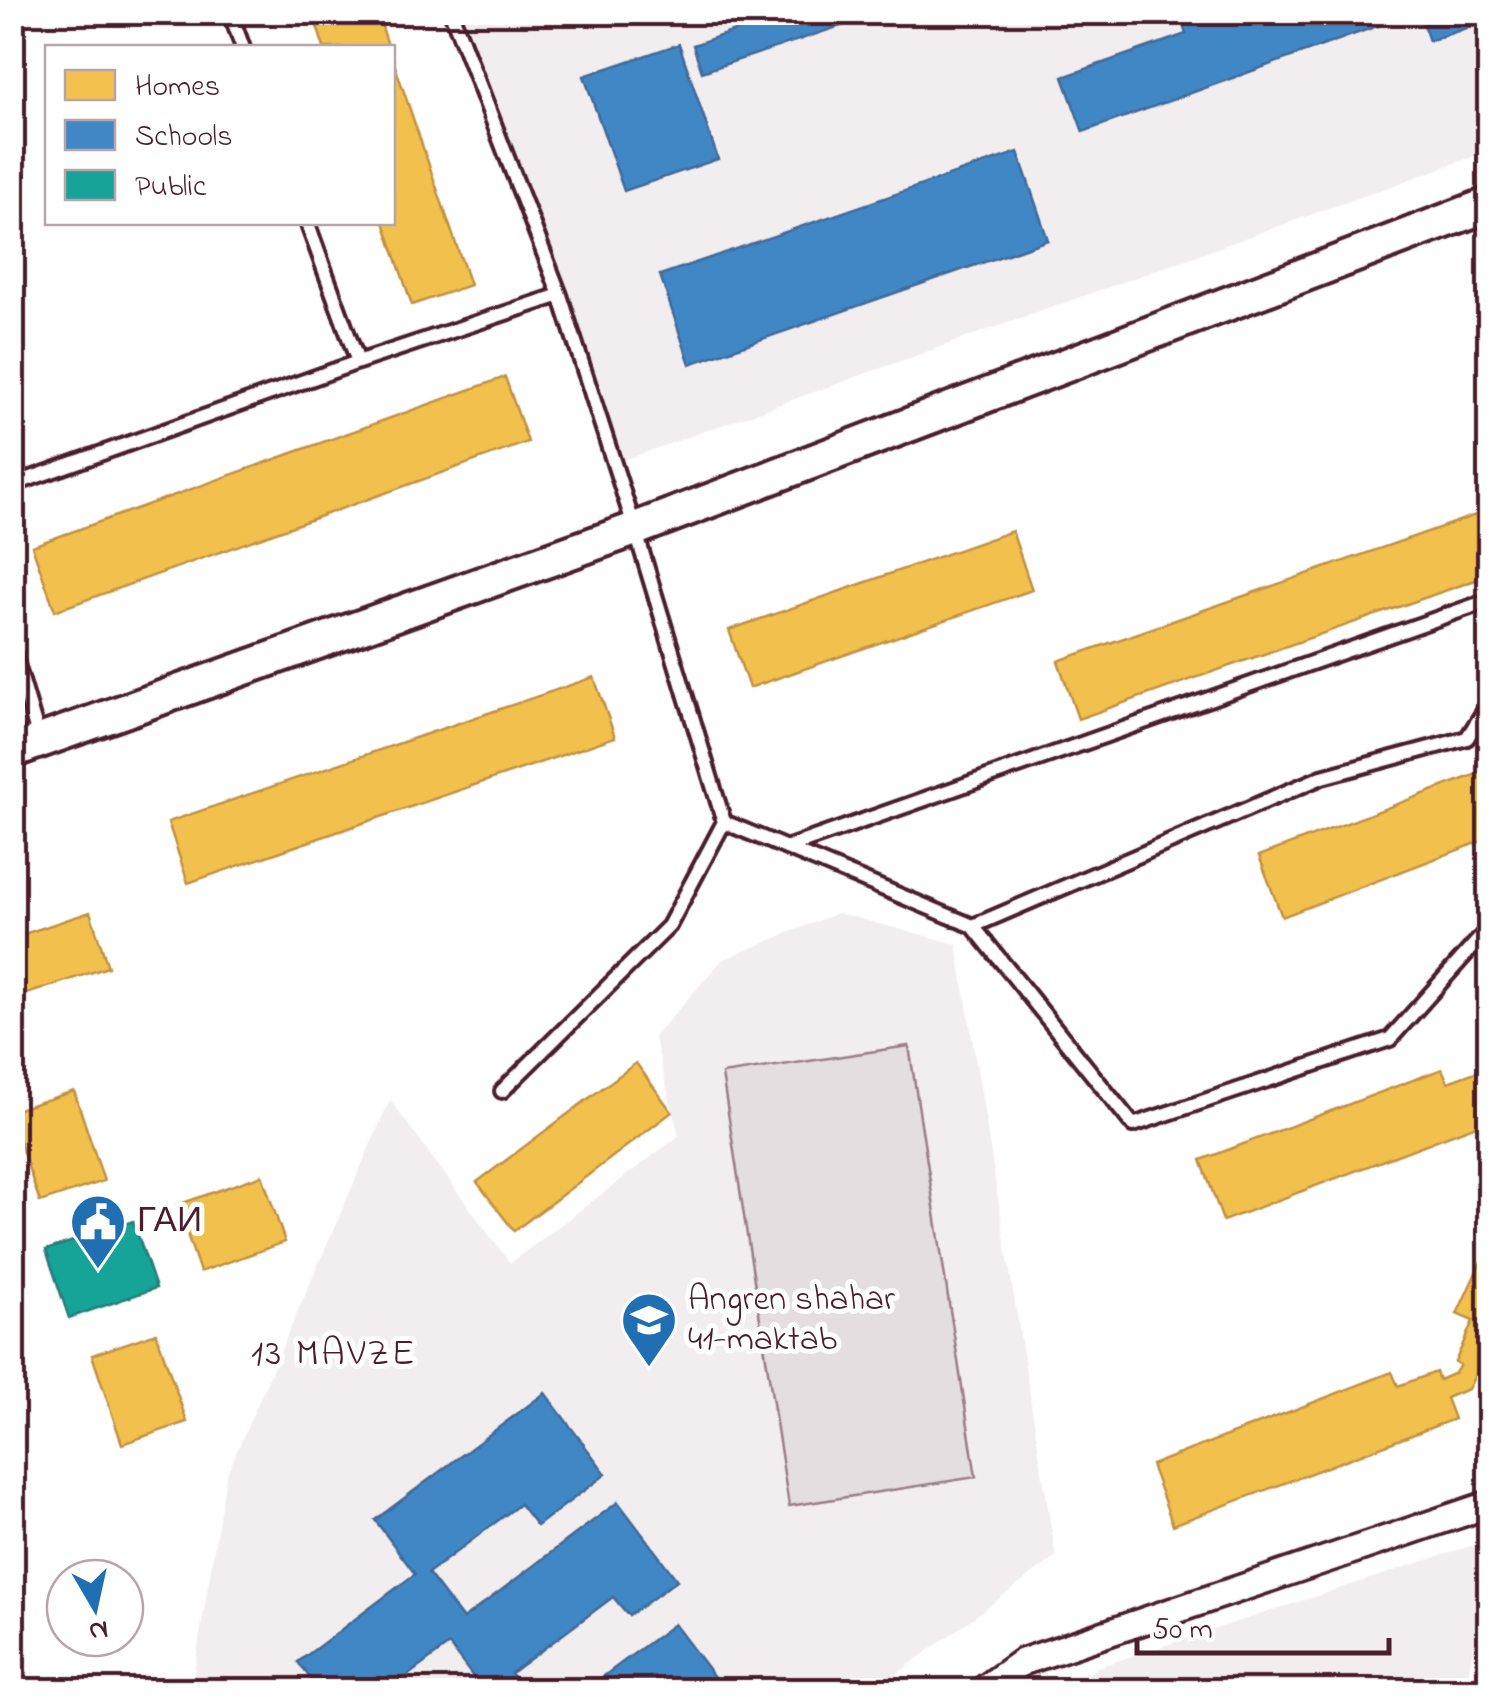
<svg xmlns="http://www.w3.org/2000/svg" width="1502" height="1703" viewBox="0 0 1502 1703" font-family="'Indie Flower',sans-serif">
	<rect width="100%" height="100%" fill="#fff"/>
	<filter id="ink" filterUnits="userSpaceOnUse"><feTurbulence type="fractalNoise" baseFrequency=".01" numOctaves="2"/><feDisplacementMap in="SourceGraphic" scale="20" xChannelSelector="R" yChannelSelector="G"/><feConvolveMatrix kernelMatrix="1 2 1 2 8 2 1 2 1" color-interpolation-filters="sRGB"/></filter>
	<g filter="url(#ink)">
		<!-- built -->
		<path fill="#f2eeef" d="M 461,13 L 1489,13 L 1489,151 L 610,465 Z
			M 837,913 L 957,944 L 1056,1557 L 875,1690 L 191,1690 L 226,1476 L 390,1100 L 510,1263 L 679,1136 L 654,1037 L 722,960 Z
			M 1489,1540 L 1489,1569 L 1465,1690 L 1066,1690 L 1098,1667 Z"/>
		<!-- green -->
		<path fill="#e5dee0" stroke="#987e86" stroke-width="2.5" d="M 909,1046 L 976,1477 L 789,1506 L 722,1074 Z"/>
		<!-- homes -->
		<path fill="#f2c14e" stroke="#c09044" stroke-width="2.5" d="M 336,12 L 377,12 L 389,48 L 324,48 L 315,20 Z
			M 392,57 L 470,285 L 412,305 L 384,222 L 392,222 Z
			M 505,377 L 528,442 L 55,611 L 32,546 Z
			M 1490,510 L 1490,575 L 1078,719 L 1058,661 Z
			M 1012,531 L 1032,590 L 749,688 L 729,630 Z
			M 594,677 L 615,737 L 188,883 L 168,822 Z
			M 1490,769 L 1490,838 L 1282,917 L 1259,856 Z
			M 90,912 L 108,967 L 12,999 L 12,938 Z
			M 636,1063 L 672,1112 L 514,1231 L 477,1182 Z
			M 1486,1068 L 1490,1076 L 1490,1120 L 1223,1221 L 1201,1160 L 1442,1069 L 1448,1082 Z
			M 74,1091 L 104,1181 L 40,1202 L 12,1120 L 12,1111 Z
			M 262,1175 L 285,1242 L 200,1272 L 177,1205 Z
			M 1490,1242 L 1490,1378 L 1477,1372 L 1468,1389 L 1446,1398 L 1454,1419 L 1173,1525 L 1151,1465 L 1392,1372 L 1398,1386 L 1436,1372 L 1439,1380 L 1455,1373 L 1460,1365 L 1455,1362 L 1473,1321 L 1457,1314 Z
			M 156,1333 L 187,1422 L 122,1444 L 92,1355 Z"/>
		<!-- schools -->
		<path fill="#3f88c5" stroke="#426897" stroke-width="2.5" d="M 791,12 L 863,12 L 865,18 L 702,72 L 693,45 Z
			M 1179,12 L 1416,12 L 1083,132 L 1063,77 L 1186,34 Z
			M 1419,12 L 1490,12 L 1490,20 L 1429,41 Z
			M 679,44 L 718,159 L 624,191 L 584,76 Z
			M 1018,152 L 1048,240 L 690,364 L 660,275 Z
			M 545,1393 L 606,1474 L 537,1526 L 520,1504 L 428,1573 L 463,1619 L 618,1502 L 677,1580 L 629,1616 L 613,1597 L 511,1673 L 524,1690 L 483,1690 L 449,1645 L 388,1690 L 319,1690 L 298,1662 L 415,1574 L 375,1520 Z
			M 674,1624 L 724,1690 L 585,1690 Z"/>
		<!-- public -->
		<path fill="#17a398" stroke="#267b77" stroke-width="2.5" d="M 133,1221 L 156,1288 L 69,1318 L 46,1250 Z"/>
		<g fill="none" stroke-linecap="round" stroke-linejoin="round">
			<!-- service casing -->
			<g stroke="#4a1f2b" stroke-width="20">
				<path id="service" d="M 230,12 L 243,48
					M 451,12 L 560,295 L 635,529 L 724,822 L 669,926 L 502,1091
					M 307,222 L 358,362
					M 12,485 L 358,362 L 560,295
					M 12,647 L 39,739
					M 724,822 L 973,926 L 1133,1125 L 1390,1039 L 1490,927
					M 786,848 L 1490,600
					M 973,926 L 1322,777 L 1467,738 L 1490,702"/>
			</g>
			<!-- minor casing -->
			<g stroke="#4a1f2b" stroke-width="32">
				<path id="minor" d="M 983,1690 L 1022,1662 L 1490,1504"/>
			</g>
			<!-- tertiary casing -->
			<g stroke="#4a1f2b" stroke-width="40">
				<path id="tertiary" d="M 12,751 L 635,529 L 1490,204"/>
			</g>
			<!-- service -->
			<use href="#service" stroke="#fff" stroke-width="12"/>
			<!-- minor -->
			<use href="#minor" stroke="#fff" stroke-width="25"/>
			<!-- tertiary -->
			<use href="#tertiary" stroke="#fff" stroke-width="32"/>
		</g>
	</g>
	<!-- icons -->
	<defs>
		<g id="civic-pin" transform="scale(2.875)"><path d="M0 17L-7.5 6A9.5 9.5 0 1 1 7.5 6Z" fill="#1f6fb2" stroke="#fff"/><path d="M-.6-6.5H3V-4.5H.6V-3L4-1V1h2V6H-6V1h2V-1L-.6-3ZM-1.2 2.5V6h2.4V2.5Z" fill="#fff"/></g>
		<g id="school-pin" transform="scale(2.875)"><path d="M0 17L-7.5 6A9.5 9.5 0 1 1 7.5 6Z" fill="#1f6fb2" stroke="#fff"/><path d="M0-5L7-2L0 1L-7-2ZM-4 1L0 2.5L4 1V4Q0 6-4 4Z" fill="#fff"/></g>
	</defs>
	<g fill-rule="evenodd">
		<use href="#civic-pin" x="98" y="1222"/>
		<use href="#school-pin" x="649" y="1320"/>
	</g>
	<g text-anchor="middle" dominant-baseline="central" stroke-width="10" stroke-linejoin="round" paint-order="stroke">
		<!-- poi labels -->
		<g font-size="35" fill="#4a1f2b" stroke="#fff" text-anchor="start">
			<text x="137" y="1222">ГАИ</text>
			<text x="688" y="1300">Angren shahar<tspan x="688" dy="40">41-maktab</tspan></text>
		</g>
		<!-- neighbourhood labels -->
		<g font-size="38" letter-spacing="2.5" fill="#4a1f2b" stroke="#fff">
			<text x="334" y="1355">13 MAVZE</text>
		</g>
	</g>
	<!-- margin -->
	<rect width="1502" height="1703" fill="none" stroke="#fff" stroke-width="50"/>
	<rect x="25" y="25" width="1452" height="1653" fill="none" stroke="#4a1f2b" stroke-width="4" filter="url(#ink)"/>
	<!-- legend -->
	<rect x="45" y="45" width="350" height="180" fill="#ffffff" stroke="#b7a5aa" stroke-width="2.5"/>
	<rect x="65" y="70" width="50" height="30" fill="#f2c14e" stroke="#b7a5aa" stroke-width="2.5"/>
	<text x="135" y="95" font-size="30" fill="#4a1f2b">Homes</text>
	<rect x="65" y="120" width="50" height="30" fill="#3f88c5" stroke="#b7a5aa" stroke-width="2.5"/>
	<text x="135" y="145" font-size="30" fill="#4a1f2b">Schools</text>
	<rect x="65" y="170" width="50" height="30" fill="#17a398" stroke="#b7a5aa" stroke-width="2.5"/>
	<text x="135" y="195" font-size="30" fill="#4a1f2b">Public</text>
	<!-- north arrow -->
	<g transform="translate(95 1608) rotate(171)"><circle r="48" fill="#ffffff" stroke="#b7a5aa" stroke-width="2.5"/>
	<path d="M0-8L18 38L0 25L-18 38Z" fill="#1f6fb2"/>
	<text y="-15" font-size="28" font-weight="bold" text-anchor="middle" fill="#4a1f2b">N</text>
	</g>
	<!-- scale -->
	<path d="M1137 1638v15h252v-15" fill="none" stroke="#4a1f2b" stroke-width="5"/>
	<text x="1152" y="1638" font-size="30" fill="#4a1f2b" stroke="#ffffff" stroke-width="8" paint-order="stroke">50 m</text>
</svg>
